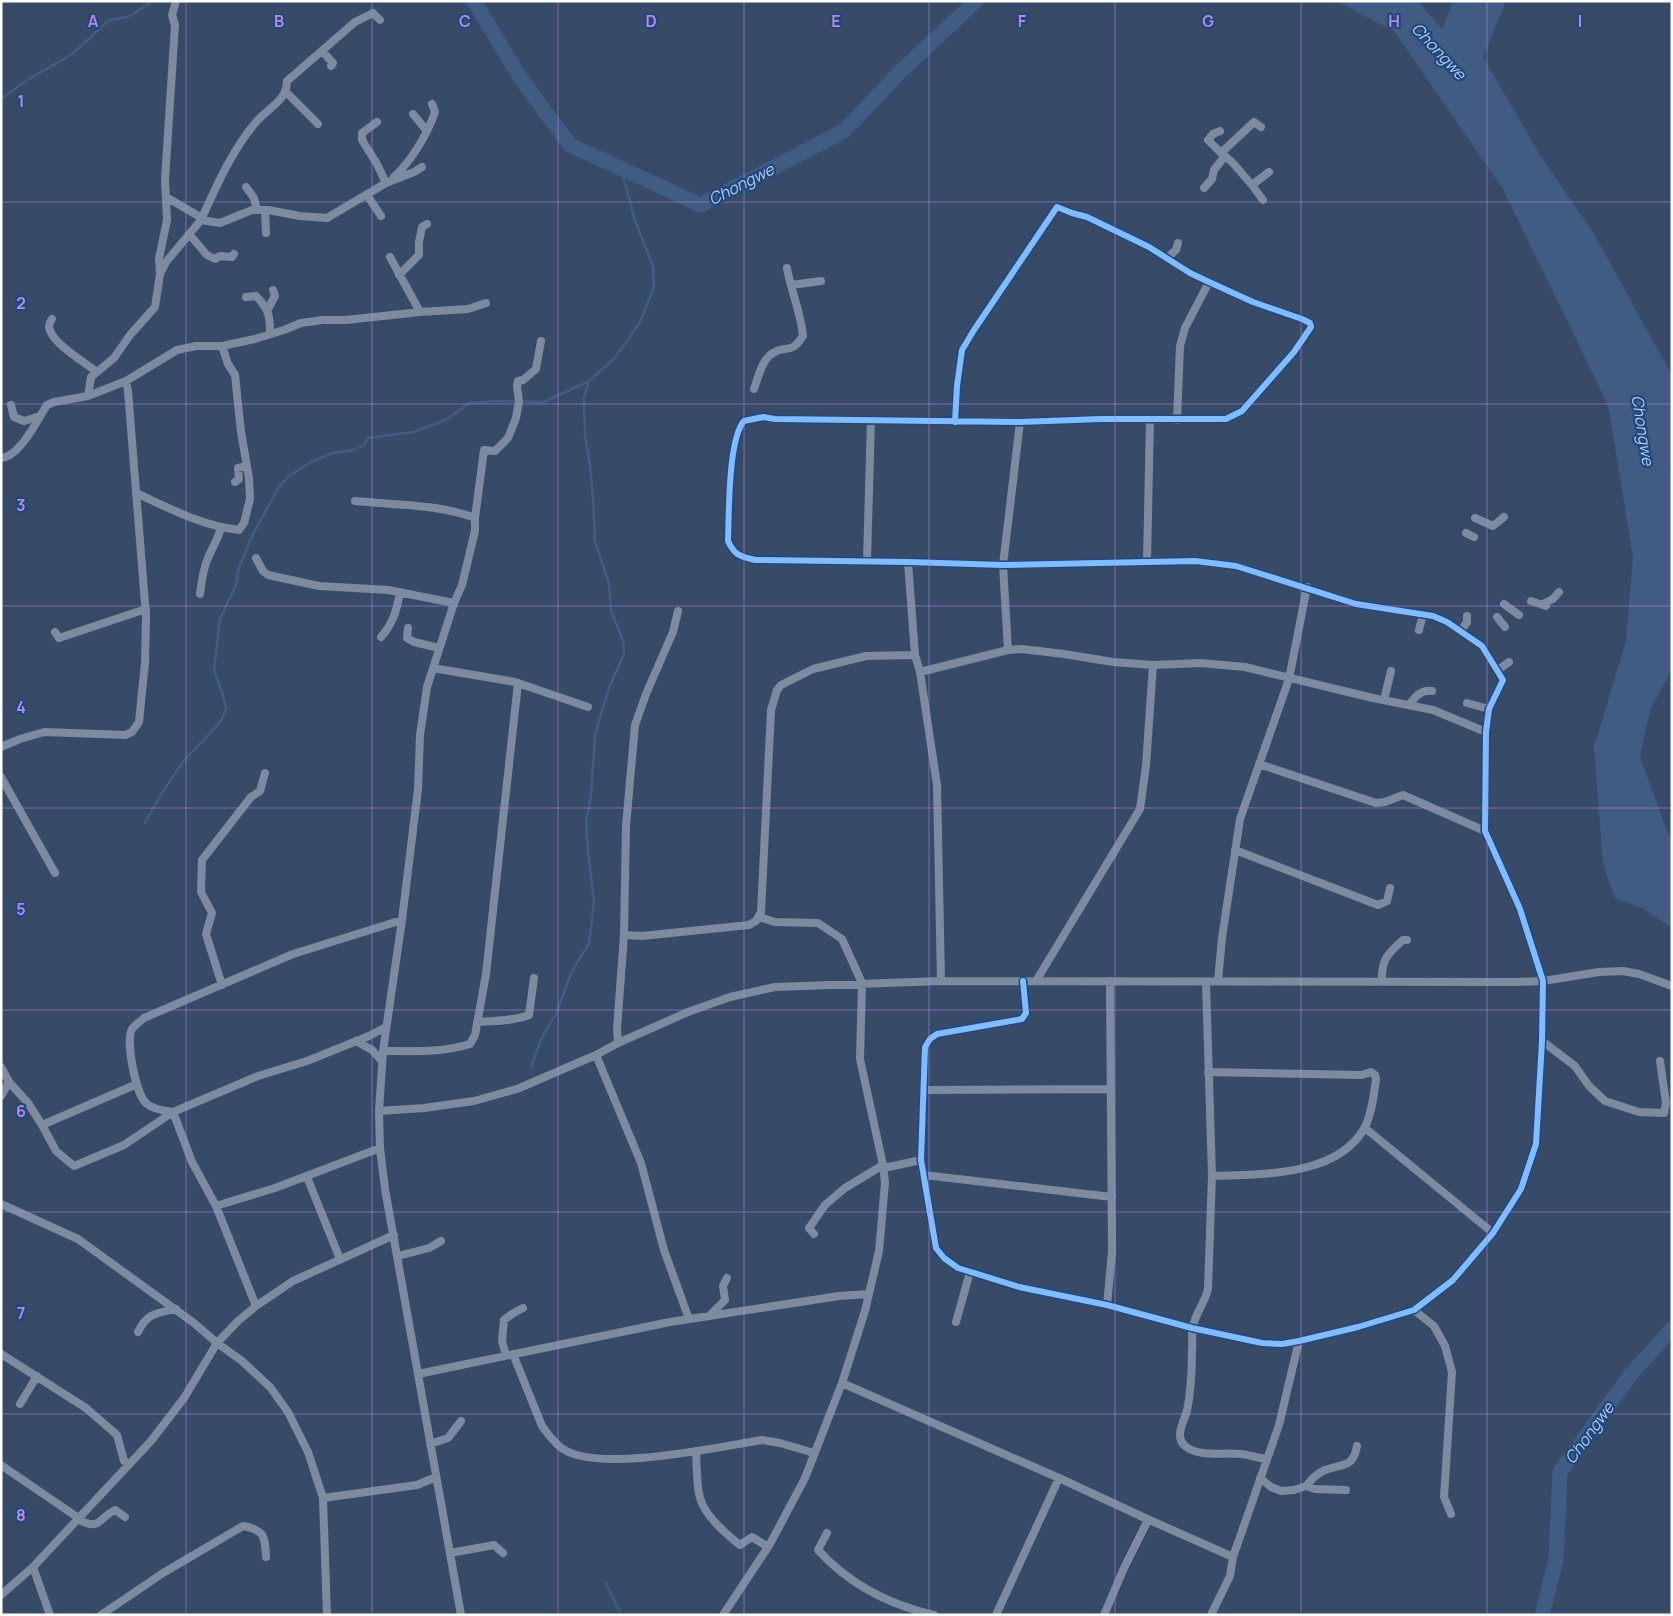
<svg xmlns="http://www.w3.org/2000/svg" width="1673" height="1616" viewBox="0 0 1673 1616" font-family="Manrope,sans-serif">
	<rect width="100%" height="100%" fill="#374b69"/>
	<!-- water -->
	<path fill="#415c83" d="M 1336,1 L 1418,1 L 1442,29 L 1453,1 L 1506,1 L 1483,57 L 1540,155 L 1594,234 L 1670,372 L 1672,384 L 1672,669 L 1650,710 L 1640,757 L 1668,834 L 1672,837 L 1672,928 L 1644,909 L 1615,898 L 1603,863 L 1594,747 L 1626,641 L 1633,557 L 1608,405 L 1503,189 L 1394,31 Z"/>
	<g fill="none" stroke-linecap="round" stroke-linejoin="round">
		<!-- stream -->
		<path stroke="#415c83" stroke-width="2.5" d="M 1,99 L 27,80 L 71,55 L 106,23 L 111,20 L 130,16 L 153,1
			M 144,824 L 160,796 L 182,763 L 221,721 L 226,708 L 223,695 L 214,670 L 220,619 L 236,585 L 238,571 L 250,540 L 278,488 L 289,476 L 311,462 L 333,453 L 354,450 L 364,445 L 368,438 L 413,432 L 446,420 L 469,403 L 499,401 L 544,402 L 589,381 L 615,358 L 640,322 L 654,288 L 653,267 L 635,220 L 621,168
			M 531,1067 L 542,1037 L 556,1014 L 572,971 L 589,943 L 594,903 L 588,849 L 586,821 L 591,796 L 595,735 L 609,688 L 624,654 L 623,641 L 611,611 L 609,584 L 595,541 L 593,498 L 590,465 L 585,436 L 584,398 L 589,381
			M 606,1583 L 621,1615"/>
		<!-- river -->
		<path stroke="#415c83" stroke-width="15" d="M 474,1 L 521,79 L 570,145 L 701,205 L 844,131 L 901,71 L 976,1
			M 1542,1615 L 1556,1559 L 1560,1472 L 1631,1374 L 1672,1329"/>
		<!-- minor -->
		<path stroke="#7c8ba0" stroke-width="8" d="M 322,51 L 333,63 L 331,66
			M 286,92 L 318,124
			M 413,114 L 427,131
			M 377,122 L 362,133 L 362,140 L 377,164 L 386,183
			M 1220,131 L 1213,134 L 1208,140 L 1221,153
			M 394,177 C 412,160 427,135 435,112 L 432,104
			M 1252,185 L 1232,162 L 1221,153 L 1254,122 L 1261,127
			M 246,187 L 254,198 L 257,210
			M 1204,188 L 1212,179 L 1214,170 L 1225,156
			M 367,195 L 381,216
			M 166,197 L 202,218
			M 1263,200 L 1252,185 L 1269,172
			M 265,210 L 266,233
			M 201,220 C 216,187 232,150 256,122 C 268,108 287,101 287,81 L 355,22 L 373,13 L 380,20
			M 189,234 L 207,255 L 215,259 L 220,256 L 232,257 L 234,254
			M 390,257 L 420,312
			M 1167,258 L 1176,250 L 1178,243
			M 161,272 L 166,262 L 201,220 L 220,223 L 252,210 L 268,210 L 300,216 L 327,218 L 386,183 L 414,172 L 422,167
			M 399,275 L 419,255 L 419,242 L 422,227 L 427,224
			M 791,285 L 821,281
			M 246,297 L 256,296 C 269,309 270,316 270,334
			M 268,309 L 275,296 L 273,290
			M 52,319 C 51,321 49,324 49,326 C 49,342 86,363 97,372
			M 222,346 L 255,339 L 284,330 L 301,323 L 323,320 L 346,320 L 420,312 L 468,309 L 486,303
			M 754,389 C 758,378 762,359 773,353 C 786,344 790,356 803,336 C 801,313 791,291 787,268
			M 88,396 L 91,377 L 114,358 L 130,335 L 155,307 L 160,274 L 159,259 L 167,220 L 165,180 L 175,25 L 172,15 L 176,1
			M 11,405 L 14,417 L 24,421 L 40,416
			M 1177,420 L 1180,346 L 1185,328 L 1209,282
			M 955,422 L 957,386 L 962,350 L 974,330 L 1057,207 L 1072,213 L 1087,217 L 1149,247 L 1190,273 L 1209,282 L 1253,302 L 1302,319 L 1310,323 L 1311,327 L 1294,352 L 1242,411 L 1226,419 L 1101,419 L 1020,422 L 775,419 L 763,417 L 744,421 C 728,439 729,515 728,541 C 735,556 740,556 755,560 L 908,562 L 1003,565 L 1195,561 L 1236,566 L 1356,604 L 1433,616 L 1447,622 L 1482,646 L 1503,680 L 1489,709 L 1486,732 L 1485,831 L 1520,909 L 1543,981 L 1542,1041 L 1536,1144 L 1521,1189 L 1493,1233 L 1453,1280 L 1414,1310 L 1358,1327 L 1299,1341 L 1282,1344 L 1262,1343 L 1192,1328 L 1107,1305 L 1019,1287 L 958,1268 L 944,1258 L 936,1248 L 921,1160 L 925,1047 L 930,1039 L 937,1034 L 1022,1019 L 1026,1013 L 1023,981
			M 1,458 C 20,457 37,420 47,405 L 54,402 L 88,396 L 126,381 L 177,350 L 196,346 L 222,346 L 228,364 L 235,375 L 241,432 L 249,478 L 250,499 L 244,523 L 239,530 C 202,526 169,508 136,493
			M 235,482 L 239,479 L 238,468 L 247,466
			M 355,501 C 395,505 438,504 475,518
			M 1475,518 L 1493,526 L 1504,517
			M 1466,533 L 1474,537
			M 256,558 L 263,571 L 268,575 L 319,586 L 388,590 L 454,603
			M 867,561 L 871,420
			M 1147,562 L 1150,419
			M 200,594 C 201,585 204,567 208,558 C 212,548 218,539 221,528
			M 1531,601 L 1546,606
			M 1504,604 L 1519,615
			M 1543,604 L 1553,599 L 1559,592
			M 1497,617 L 1505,627
			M 408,628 L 407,638 L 414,642 L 439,648
			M 1419,630 L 1423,614
			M 1461,631 L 1467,622 L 1467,616
			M 55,632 L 59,638 L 146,609
			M 381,637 C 393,624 397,609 400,592
			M 1008,650 L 1003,565 L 1020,422
			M 915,655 L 920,672 L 937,785 L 941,981
			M 433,668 L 515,682 L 588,707
			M 1498,670 L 1509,662
			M 920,672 L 1008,650 L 1022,649 L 1064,654 L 1113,662 L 1153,665 L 1200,663 L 1245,667 L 1373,698 L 1433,710 L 1486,732
			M 1384,700 L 1391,671
			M 1467,703 L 1489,709
			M 1409,705 C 1415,697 1421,689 1432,691
			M 1,747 L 20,739 L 44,732 L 125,735 L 132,732 L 139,722 L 145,663 L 146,616 L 128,391 L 126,381
			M 1259,764 L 1376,803 L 1385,802 L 1403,795 L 1485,831
			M 1,777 L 55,873
			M 1235,850 L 1378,905 L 1387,901 L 1390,888
			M 624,935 L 642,936 L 749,925 L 756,921 L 761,912 L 771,710 L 777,690 L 781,685 L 813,669 L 866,656 L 915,655 L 908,562
			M 1036,981 L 1140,809 L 1146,766 L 1153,665
			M 1218,981 L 1222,938 L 1240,819 L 1289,679 L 1307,587
			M 1382,981 C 1381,960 1388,953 1403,940 L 1407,940
			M 1206,982 L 1212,1176 L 1208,1289 C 1205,1303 1195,1313 1193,1327 C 1191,1335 1193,1343 1192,1350 C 1192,1370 1191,1391 1187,1411 C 1184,1421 1174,1437 1185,1446 C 1200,1458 1223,1452 1241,1454 C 1250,1455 1258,1458 1267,1459
			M 222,985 L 206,934 L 212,913 L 201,892 L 202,860 L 251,797 L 260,791 L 265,773
			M 477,1022 C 494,1021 513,1021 529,1015 L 534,978
			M 356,1041 L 372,1050 L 382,1061
			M 1542,1041 L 1575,1066 L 1589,1086 L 1605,1101 L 1639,1112 L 1664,1113 L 1666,1103 L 1660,1061
			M 618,1043 L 617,1029 L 624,935 L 626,826 L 635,725 L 646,694 L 673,632 L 678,611
			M 383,1051 C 412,1051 442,1053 470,1044 L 475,1035 L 486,974 L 518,683
			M 596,1055 L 641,1163 L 664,1250 L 689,1319
			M 1,1067 L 9,1082 L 28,1103 L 42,1125 L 56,1151 L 74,1166 L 124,1145 L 173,1112 L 258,1076 L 307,1061 L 369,1036 L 386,1027
			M 1208,1072 L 1362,1075 L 1371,1072 L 1375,1075 L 1376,1079 C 1374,1094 1372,1113 1365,1127 C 1338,1177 1261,1174 1212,1176
			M 925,1090 L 1110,1089
			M 1,1096 L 9,1082
			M 379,1111 L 424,1108 L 474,1101 L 517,1089 L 596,1055 L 618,1043 L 688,1012 L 730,997 L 775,987 L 941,981 L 1515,982 L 1543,981 L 1599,972 L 1623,971 L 1639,974 L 1672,986
			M 173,1112 C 165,1111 153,1109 147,1104 C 136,1096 125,1040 132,1029 C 135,1025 141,1021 144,1018 L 293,954 L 402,920
			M 173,1112 L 192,1162 L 216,1206 L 256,1306
			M 42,1125 L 137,1084
			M 1365,1128 L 1493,1233
			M 884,1168 L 921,1160
			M 924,1175 L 1112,1197
			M 307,1177 L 340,1259
			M 1,1204 L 78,1239 L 194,1323 L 217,1343 L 242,1361 L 270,1387 L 288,1412 L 308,1452 L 323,1498 L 327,1615
			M 216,1206 L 275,1188 L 380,1148
			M 814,1234 L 809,1228 L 825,1205 L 845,1188 L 883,1165
			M 398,1256 L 429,1248 L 441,1241
			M 1107,1305 L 1112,1252 L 1110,981
			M 1414,1310 L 1434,1326 L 1445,1346 L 1452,1372 L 1444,1497 L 1451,1514
			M 709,1316 L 725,1300 L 723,1286 L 727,1278
			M 956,1322 L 970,1272
			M 138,1332 C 147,1313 157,1313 176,1309
			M 1,1354 L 86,1408 L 117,1435 L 124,1461 L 128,1464
			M 513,1354 L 542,1426 C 548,1434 554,1443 563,1449 C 599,1473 718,1447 762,1440 L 780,1443 L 814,1453
			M 506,1355 L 502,1341 L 504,1320 L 512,1314 L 523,1308
			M 418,1374 L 670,1322 L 839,1296 L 868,1294
			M 842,1383 L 1059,1478 L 1145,1518 L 1233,1557 L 1230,1576 L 1211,1615
			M 20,1404 L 37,1376
			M 430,1444 L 448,1438 L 461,1421
			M 696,1451 C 697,1465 696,1484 700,1498 C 705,1516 726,1534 740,1545 L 752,1537 L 768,1547
			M 1,1465 L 80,1519
			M 1260,1478 L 1271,1487 L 1281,1491 L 1294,1490 L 1306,1486 L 1315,1489 L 1346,1490
			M 1306,1486 C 1312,1479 1316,1474 1325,1470 C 1342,1463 1353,1469 1357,1446
			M 323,1498 L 417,1485 L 436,1477
			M 79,1520 C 101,1531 98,1518 115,1510 L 125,1517
			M 827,1533 L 818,1550 C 849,1584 890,1605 934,1615
			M 450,1553 L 494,1545 L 503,1553
			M 1233,1557 L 1279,1425 L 1299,1341
			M 33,1567 L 50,1615
			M 1,1595 L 33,1567 L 151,1441 L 184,1398 L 217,1343 L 238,1321 L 256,1306 L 293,1281 L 394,1235
			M 101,1615 L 163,1573 L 243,1526 C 265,1530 265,1537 266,1557
			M 461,1615 L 385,1189 L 380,1148 L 379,1111 L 383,1051 L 402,920 L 418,789 L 420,735 L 427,687 L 454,603 L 462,585 L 475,531 L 475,518 L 484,450 L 495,451 L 508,438 L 516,418 L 519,401 L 517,387 L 518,381 L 523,380 L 536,369 L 541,341
			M 723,1615 L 770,1544 L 805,1478 L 842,1383 L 865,1311 L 879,1251 L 885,1183 L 883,1165 L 860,1059 L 862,983 L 842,939 L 818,923 L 775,922 L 759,917
			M 996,1615 L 1059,1478
			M 1104,1615 L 1124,1568 L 1148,1520"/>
		<!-- cycleway casing -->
		<g stroke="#22477e" stroke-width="9">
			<path id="cycleway" d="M 955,422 L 957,386 L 962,350 L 974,330 L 1057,207 L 1072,213 L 1087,217 L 1149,247 L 1190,273 L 1209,282 L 1253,302 L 1302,319 L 1310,323 L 1311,327 L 1294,352 L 1242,411 L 1226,419 L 1101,419 L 1020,422 L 775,419 L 763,417 L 744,421 C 728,439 729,515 728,541 C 735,556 740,556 755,560 L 908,562 L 1003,565 L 1195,561 L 1236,566 L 1356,604 L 1433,616 L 1447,622 L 1482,646 L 1503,680 L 1489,709 L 1486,732 L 1485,831 L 1520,909 L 1543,981 L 1542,1041 L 1536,1144 L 1521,1189 L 1493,1233 L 1453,1280 L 1414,1310 L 1358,1327 L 1299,1341 L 1282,1344 L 1262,1343 L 1192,1328 L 1107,1305 L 1019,1287 L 958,1268 L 944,1258 L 936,1248 L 921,1160 L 925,1047 L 930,1039 L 937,1034 L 1022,1019 L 1026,1013 L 1023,981"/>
		</g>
		<!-- cycleway -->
		<use href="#cycleway" stroke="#80bcff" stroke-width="6"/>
	</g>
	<!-- grid -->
	<path fill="none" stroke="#b68bdc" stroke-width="1" stroke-opacity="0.55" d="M 186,1 L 186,1615M 372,1 L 372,1615M 558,1 L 558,1615M 744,1 L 744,1615M 929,1 L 929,1615M 1115,1 L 1115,1615M 1301,1 L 1301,1615M 1487,1 L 1487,1615M 1,202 L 1672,202M 1,404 L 1672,404M 1,606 L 1672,606M 1,808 L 1672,808M 1,1010 L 1672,1010M 1,1212 L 1672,1212M 1,1414 L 1672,1414"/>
	<g text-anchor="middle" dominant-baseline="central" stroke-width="4.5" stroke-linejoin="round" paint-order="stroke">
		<!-- water labels -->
		<g font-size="16" font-style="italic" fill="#b2cbee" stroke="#22477e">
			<text transform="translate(1439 51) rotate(47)">Chongwe</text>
			<text transform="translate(741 184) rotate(-27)">Chongwe</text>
			<text transform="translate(1643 430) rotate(81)">Chongwe</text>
			<text transform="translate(1589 1433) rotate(-54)">Chongwe</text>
		</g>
	</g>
	<g font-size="16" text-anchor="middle" font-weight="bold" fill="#b68bdc" stroke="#22477e" stroke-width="4.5" stroke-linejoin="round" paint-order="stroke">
		<text x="93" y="27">A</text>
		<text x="279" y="27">B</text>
		<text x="465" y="27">C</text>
		<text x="651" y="27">D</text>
		<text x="836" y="27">E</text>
		<text x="1022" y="27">F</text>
		<text x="1208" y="27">G</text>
		<text x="1394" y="27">H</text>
		<text x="1580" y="27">I</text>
		<text x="21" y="107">1</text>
		<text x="21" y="309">2</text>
		<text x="21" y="511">3</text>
		<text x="21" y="713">4</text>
		<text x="21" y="915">5</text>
		<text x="21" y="1117">6</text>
		<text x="21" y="1319">7</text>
		<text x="21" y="1521">8</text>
	</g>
	<!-- border -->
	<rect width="1673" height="1616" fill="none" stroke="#ffffff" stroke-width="5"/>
</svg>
